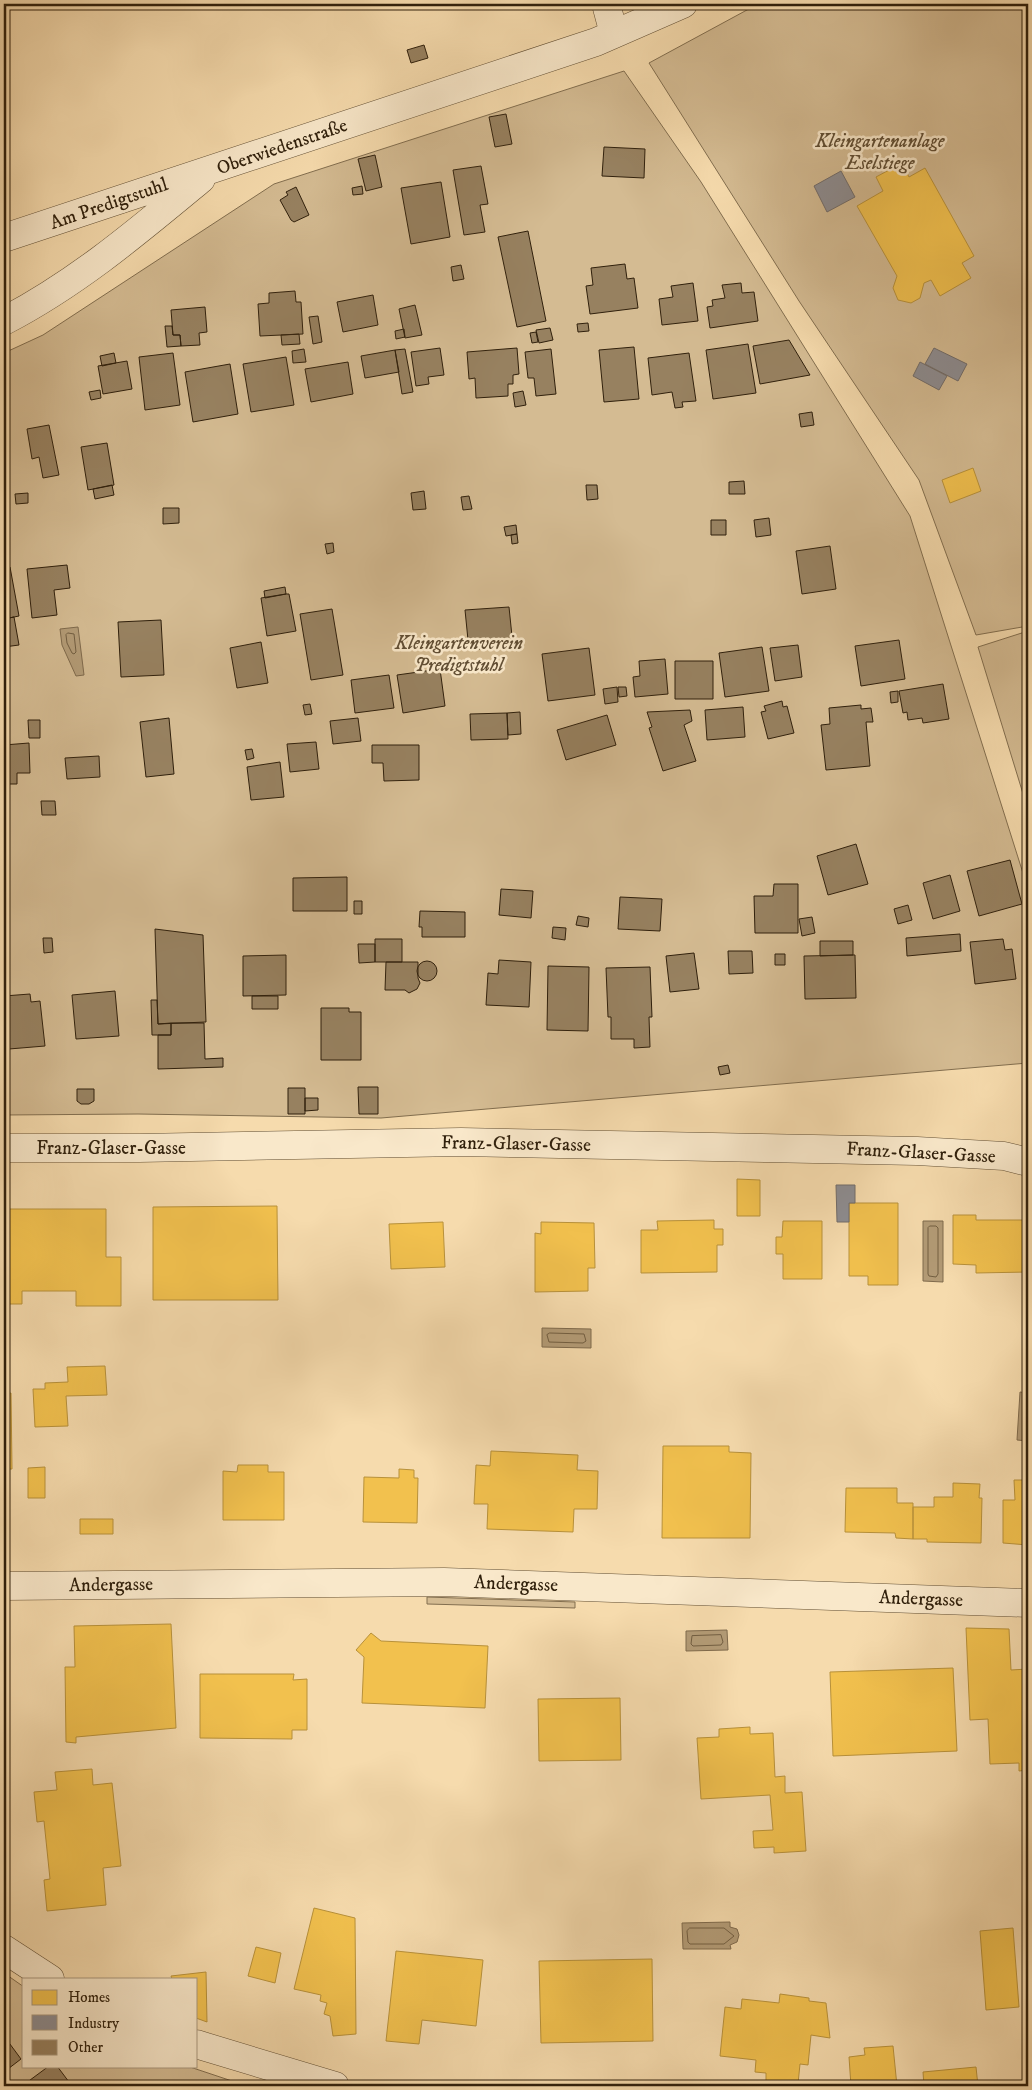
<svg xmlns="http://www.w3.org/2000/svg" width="1032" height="2090" viewBox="0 0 1032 2090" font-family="'IM FELL DW Pica',serif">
	<rect width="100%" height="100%" fill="#f6dbad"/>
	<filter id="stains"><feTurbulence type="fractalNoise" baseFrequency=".004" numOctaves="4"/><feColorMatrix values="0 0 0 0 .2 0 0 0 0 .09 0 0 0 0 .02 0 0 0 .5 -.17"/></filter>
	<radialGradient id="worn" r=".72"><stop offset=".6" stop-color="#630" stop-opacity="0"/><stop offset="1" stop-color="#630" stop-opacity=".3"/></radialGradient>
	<!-- green -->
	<path fill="#d4bb92" stroke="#826e4f" d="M 758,4 L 1028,4 L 1028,626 L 976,635 L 919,480 L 799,301 L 649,63 Z
		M 624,71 L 701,182 L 910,516 L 1028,889 L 1028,1063 L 381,1118 L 138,1114 L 4,1115 L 4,353 L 43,335 L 274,184 Z
		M 1028,631 L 1028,810 L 978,647 Z
		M 427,1597 L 575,1602 L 575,1608 L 427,1604 Z
		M 4,1973 L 24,1987 L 24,2066 L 187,2066 L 247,2086 L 4,2086 Z"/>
	<!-- water -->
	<path fill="#b39b76" stroke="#7f6a4c" d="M 78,627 L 84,675 L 76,676 L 62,645 L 60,629 Z
		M 923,1221 L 943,1221 L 943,1282 L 923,1281 Z
		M 542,1328 L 591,1329 L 591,1348 L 542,1347 Z
		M 1020,1392 L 1028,1393 L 1028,1441 L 1017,1440 Z
		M 727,1630 L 728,1650 L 686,1651 L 686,1631 Z
		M 730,1922 L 730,1927 L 737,1929 L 739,1935 L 737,1942 L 730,1945 L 731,1949 L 683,1949 L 682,1923 Z"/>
	<!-- homes -->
	<path fill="#f2c14e" stroke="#b8913a" d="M 902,163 L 909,177 L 925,168 L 974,256 L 962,263 L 971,278 L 940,296 L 931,280 L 924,283 L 920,298 L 911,303 L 898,300 L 893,288 L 897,276 L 857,206 L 883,191 L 876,177 Z
		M 973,468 L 981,491 L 950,503 L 942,480 Z
		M 737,1179 L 760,1180 L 760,1216 L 737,1216 Z
		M 849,1203 L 898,1203 L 898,1285 L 868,1285 L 868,1276 L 849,1276 Z
		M 277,1206 L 278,1300 L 153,1300 L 153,1207 Z
		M 4,1209 L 106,1209 L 106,1257 L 121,1257 L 121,1306 L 76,1306 L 76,1291 L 22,1291 L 22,1304 L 4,1304 Z
		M 953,1215 L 976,1215 L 976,1220 L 1028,1220 L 1028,1272 L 976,1273 L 976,1265 L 953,1264 Z
		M 714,1220 L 714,1229 L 723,1229 L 723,1245 L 717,1245 L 717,1272 L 641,1273 L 641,1230 L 658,1230 L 657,1221 Z
		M 783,1221 L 822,1221 L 822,1279 L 783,1279 L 783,1254 L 776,1254 L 776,1237 L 782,1237 Z
		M 443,1222 L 445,1267 L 391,1269 L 389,1224 Z
		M 541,1222 L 594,1223 L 595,1268 L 588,1268 L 588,1291 L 535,1292 L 535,1233 L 541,1234 Z
		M 105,1366 L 107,1395 L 66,1396 L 68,1426 L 35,1427 L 33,1389 L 45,1389 L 45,1383 L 68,1382 L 67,1367 Z
		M 11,1393 L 12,1469 L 4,1469 L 4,1394 Z
		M 663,1446 L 729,1446 L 729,1452 L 751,1453 L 750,1538 L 662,1538 Z
		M 491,1451 L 578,1455 L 577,1470 L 598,1471 L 597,1509 L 574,1509 L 573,1532 L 487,1529 L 488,1504 L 474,1504 L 476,1465 L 490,1466 Z
		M 238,1465 L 268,1465 L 268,1472 L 284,1472 L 284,1520 L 223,1520 L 223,1471 L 237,1472 Z
		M 45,1467 L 45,1498 L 28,1498 L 28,1468 Z
		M 399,1469 L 414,1470 L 414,1478 L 418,1478 L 417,1523 L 363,1522 L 364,1477 L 399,1478 Z
		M 1014,1480 L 1028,1480 L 1028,1545 L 1003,1543 L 1003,1500 L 1015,1500 Z
		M 953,1483 L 980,1484 L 979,1498 L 982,1498 L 981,1543 L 927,1542 L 927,1539 L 913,1539 L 913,1507 L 934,1507 L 934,1497 L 953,1497 Z
		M 846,1488 L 897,1488 L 897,1503 L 913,1503 L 913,1539 L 896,1538 L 895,1533 L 845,1532 Z
		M 80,1519 L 113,1519 L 113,1534 L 80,1534 Z
		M 171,1624 L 176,1728 L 76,1737 L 76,1743 L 66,1742 L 65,1667 L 75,1667 L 74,1626 Z
		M 966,1628 L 1009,1629 L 1011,1670 L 1028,1669 L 1028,1770 L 1019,1771 L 1019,1763 L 990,1764 L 988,1719 L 970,1720 Z
		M 371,1633 L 381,1641 L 488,1646 L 485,1708 L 362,1703 L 364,1657 L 356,1650 Z
		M 953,1668 L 957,1751 L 833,1756 L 830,1672 Z
		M 200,1674 L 294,1674 L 293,1680 L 307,1679 L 307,1730 L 292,1730 L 292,1739 L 200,1738 Z
		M 620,1698 L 621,1760 L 539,1761 L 538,1699 Z
		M 750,1727 L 750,1734 L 773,1733 L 775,1777 L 785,1776 L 785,1793 L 802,1792 L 806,1851 L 774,1853 L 774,1847 L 754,1848 L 753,1831 L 773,1830 L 770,1795 L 701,1799 L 697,1738 L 719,1737 L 719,1729 Z
		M 92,1769 L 93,1785 L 112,1783 L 121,1866 L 103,1868 L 106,1905 L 47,1911 L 44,1880 L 50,1879 L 44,1821 L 37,1822 L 34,1792 L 57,1790 L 55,1772 Z
		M 314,1908 L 355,1918 L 356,2034 L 333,2036 L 330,2016 L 324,2014 L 327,2003 L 320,2001 L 321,1995 L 294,1989 Z
		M 1013,1928 L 1019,2007 L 986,2010 L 980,1931 Z
		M 256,1947 L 281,1953 L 275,1983 L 248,1976 Z
		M 396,1951 L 483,1960 L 476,2026 L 422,2020 L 419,2044 L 386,2041 Z
		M 652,1959 L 653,2041 L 541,2043 L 539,1961 Z
		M 206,1972 L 207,2022 L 196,2018 L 196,1979 L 172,1979 L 171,1976 Z
		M 780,1994 L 809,1998 L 809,2001 L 826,2003 L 830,2038 L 811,2035 L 808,2065 L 800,2064 L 798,2084 L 766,2081 L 766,2073 L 755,2072 L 756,2060 L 720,2056 L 725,2007 L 741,2009 L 742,1999 L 779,2003 Z
		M 893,2046 L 897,2086 L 851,2086 L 849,2057 L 865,2055 L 864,2048 Z
		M 976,2067 L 978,2086 L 924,2086 L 923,2072 Z"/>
	<!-- industry -->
	<path fill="#8d8d92" stroke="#716c6a" d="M 841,171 L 855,197 L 827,212 L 814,186 Z
		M 934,348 L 967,364 L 958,381 L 925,364 Z
		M 920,362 L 947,376 L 939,390 L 913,376 Z
		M 836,1185 L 855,1185 L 855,1203 L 849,1203 L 849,1222 L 837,1222 Z"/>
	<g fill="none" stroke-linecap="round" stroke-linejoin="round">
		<!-- shore -->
		<path stroke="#725e41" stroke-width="1" d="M 68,633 L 74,634 L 76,652 L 74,654 L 72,653 L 67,643 L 66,635 Z
			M 930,1226 L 936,1226 L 938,1228 L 938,1274 L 936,1277 L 929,1276 L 928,1274 L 928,1228 Z
			M 550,1333 L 584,1334 L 586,1341 L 583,1343 L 549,1342 L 547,1335 Z
			M 721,1635 L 723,1642 L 721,1645 L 693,1646 L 691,1644 L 692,1636 Z
			M 690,1928 L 724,1928 L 734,1936 L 724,1944 L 690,1944 L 688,1942 L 687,1931 Z"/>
	</g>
	<!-- building -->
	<path fill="#978160" stroke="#30200c" d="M 424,45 L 428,58 L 411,63 L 407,50 Z
		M 506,114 L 512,144 L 495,147 L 489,117 Z
		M 604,147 L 645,149 L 644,178 L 602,176 Z
		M 375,155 L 382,187 L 366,191 L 358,159 Z
		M 481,166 L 488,204 L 480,205 L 485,232 L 464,235 L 453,170 Z
		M 441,182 L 450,237 L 411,244 L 401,188 Z
		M 362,186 L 363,194 L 353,195 L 352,188 Z
		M 296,187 L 309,215 L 294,222 L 291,220 L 280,200 L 288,195 L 286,192 Z
		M 528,231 L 546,321 L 517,327 L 498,237 Z
		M 625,264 L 627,279 L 634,278 L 638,308 L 590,314 L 586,286 L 593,285 L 591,268 Z
		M 461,265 L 464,279 L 453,281 L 451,267 Z
		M 693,283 L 698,321 L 662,325 L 659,299 L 673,297 L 671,286 Z
		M 741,283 L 742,293 L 754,292 L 758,321 L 710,328 L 707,307 L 713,306 L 712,300 L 725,298 L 722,285 Z
		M 295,291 L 296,302 L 301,302 L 303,334 L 260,336 L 258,304 L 269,303 L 269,293 Z
		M 373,295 L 378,325 L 343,332 L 337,302 Z
		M 415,305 L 422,335 L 405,338 L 399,309 Z
		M 205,307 L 207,332 L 199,333 L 200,345 L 181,346 L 180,335 L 173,335 L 171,310 Z
		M 318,316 L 322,342 L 313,344 L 309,317 Z
		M 588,323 L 589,331 L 578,332 L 577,324 Z
		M 165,326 L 172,326 L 173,335 L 180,335 L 181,346 L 167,347 Z
		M 550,328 L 553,340 L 539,343 L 536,330 Z
		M 404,329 L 405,337 L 396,339 L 395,331 Z
		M 536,332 L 538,342 L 532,343 L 530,333 Z
		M 299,334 L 300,344 L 282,345 L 281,335 Z
		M 789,340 L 810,375 L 760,384 L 753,346 Z
		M 748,344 L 756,393 L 713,399 L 706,350 Z
		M 634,347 L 639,399 L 604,402 L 599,350 Z
		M 440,348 L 444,375 L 428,377 L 429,384 L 416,386 L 411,352 Z
		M 517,348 L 519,374 L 513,375 L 513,384 L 508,384 L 508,396 L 476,398 L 475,378 L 469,379 L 467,352 Z
		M 304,349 L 306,362 L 293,363 L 292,351 Z
		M 405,349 L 413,392 L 402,394 L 395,350 Z
		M 551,349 L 556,394 L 536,396 L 534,378 L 528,378 L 525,352 Z
		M 395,350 L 399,372 L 365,378 L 361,356 Z
		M 114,353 L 116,363 L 102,366 L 100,356 Z
		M 173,353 L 180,405 L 145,410 L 139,357 Z
		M 689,353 L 696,401 L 682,402 L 683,407 L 675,408 L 672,392 L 652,395 L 648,358 Z
		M 286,357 L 294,405 L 251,412 L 243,364 Z
		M 127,361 L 132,389 L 103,394 L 98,366 Z
		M 348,362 L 353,394 L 311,402 L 305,369 Z
		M 230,364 L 238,414 L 193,422 L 185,372 Z
		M 100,390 L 101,398 L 91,400 L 89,392 Z
		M 523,391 L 526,405 L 515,407 L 513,393 Z
		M 812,412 L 814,425 L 801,427 L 799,414 Z
		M 49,425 L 59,475 L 43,478 L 39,457 L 32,459 L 27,429 Z
		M 107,443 L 114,485 L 88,490 L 81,447 Z
		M 744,481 L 745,494 L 729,494 L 729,482 Z
		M 112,485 L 114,495 L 95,499 L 93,489 Z
		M 586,485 L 597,485 L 598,499 L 587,500 Z
		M 424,491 L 426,509 L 413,510 L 411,493 Z
		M 28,493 L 28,503 L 16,504 L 15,494 Z
		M 469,496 L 472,509 L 463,510 L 461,497 Z
		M 163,508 L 179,508 L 179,523 L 163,524 Z
		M 769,518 L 771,535 L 756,537 L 754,520 Z
		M 711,520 L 726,520 L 726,535 L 711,535 Z
		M 516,525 L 517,534 L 506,536 L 504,527 Z
		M 517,534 L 518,543 L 512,544 L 511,535 Z
		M 333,543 L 334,552 L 327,554 L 325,544 Z
		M 830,546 L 836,589 L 802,594 L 796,551 Z
		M 67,565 L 70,588 L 54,590 L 57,615 L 32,618 L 27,569 Z
		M 10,567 L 19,616 L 4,619 L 4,568 Z
		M 285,587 L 286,594 L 265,598 L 264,591 Z
		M 286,594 L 289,594 L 296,631 L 267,636 L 261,598 Z
		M 509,607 L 513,646 L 469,650 L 465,610 Z
		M 332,609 L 343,675 L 311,680 L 300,614 Z
		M 14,617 L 19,645 L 4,647 L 4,619 Z
		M 161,620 L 164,675 L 121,677 L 118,622 Z
		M 899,640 L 905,679 L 861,686 L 855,646 Z
		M 261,642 L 268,683 L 237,688 L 230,648 Z
		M 798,645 L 802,677 L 775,681 L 770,648 Z
		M 762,647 L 769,691 L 725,697 L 719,653 Z
		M 589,648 L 595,695 L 548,701 L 542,654 Z
		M 665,659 L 668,694 L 635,697 L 633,677 L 640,676 L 639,661 Z
		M 675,661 L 713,661 L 713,699 L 675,699 Z
		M 440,669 L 445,706 L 403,713 L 397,675 Z
		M 389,675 L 394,708 L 355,713 L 351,680 Z
		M 943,684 L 949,719 L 923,723 L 922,718 L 908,720 L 907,712 L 903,713 L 899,691 Z
		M 617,687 L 618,702 L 605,704 L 603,689 Z
		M 618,687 L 626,687 L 627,696 L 619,697 Z
		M 898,691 L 898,702 L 891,703 L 890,692 Z
		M 782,701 L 783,707 L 787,706 L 794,733 L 768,739 L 761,712 L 766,711 L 764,706 Z
		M 310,704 L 312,714 L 305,715 L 303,705 Z
		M 861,705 L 861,709 L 871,708 L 873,722 L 866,722 L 870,766 L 826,770 L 821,725 L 830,724 L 829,708 Z
		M 743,707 L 745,737 L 707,740 L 705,710 Z
		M 690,710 L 692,721 L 684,725 L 696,761 L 663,771 L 649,728 L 652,727 L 647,712 Z
		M 520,712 L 521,734 L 508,735 L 507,713 Z
		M 507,713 L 508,739 L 471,740 L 470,714 Z
		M 607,715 L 616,745 L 566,760 L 557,730 Z
		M 169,718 L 174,774 L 146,777 L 140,722 Z
		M 358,718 L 361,741 L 333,744 L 330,721 Z
		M 28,720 L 40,720 L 40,738 L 29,738 Z
		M 316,742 L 319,769 L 290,772 L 287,744 Z
		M 29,743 L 30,773 L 17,773 L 17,784 L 4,784 L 4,745 Z
		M 372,745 L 419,745 L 419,780 L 384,781 L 383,763 L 372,763 Z
		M 252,749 L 254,758 L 247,760 L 245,750 Z
		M 99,756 L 100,777 L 67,779 L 65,758 Z
		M 280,762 L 284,797 L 251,800 L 247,767 Z
		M 41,801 L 55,801 L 56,815 L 42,815 Z
		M 856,844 L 868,884 L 828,895 L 817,856 Z
		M 1010,860 L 1022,904 L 979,916 L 967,871 Z
		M 950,875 L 960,911 L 933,919 L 923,883 Z
		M 347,877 L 347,911 L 293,911 L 293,878 Z
		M 774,884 L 798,884 L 798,933 L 755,933 L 754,896 L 773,896 Z
		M 501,889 L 533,891 L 531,918 L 499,915 Z
		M 620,897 L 662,899 L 660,931 L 618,929 Z
		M 354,901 L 362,901 L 362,914 L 354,914 Z
		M 908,905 L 912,920 L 898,924 L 894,909 Z
		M 420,911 L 465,912 L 465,937 L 422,937 L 422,927 L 419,927 Z
		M 578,916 L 589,918 L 588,927 L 576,925 Z
		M 812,917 L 815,933 L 802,936 L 799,919 Z
		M 553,927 L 566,928 L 565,940 L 552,938 Z
		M 155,929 L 203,935 L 206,1022 L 158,1024 Z
		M 960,934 L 961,951 L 907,956 L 906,938 Z
		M 4,935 L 7,935 L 8,958 L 4,959 Z
		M 43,938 L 52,938 L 53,952 L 44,953 Z
		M 375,939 L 402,939 L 402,962 L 375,962 Z
		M 1003,939 L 1005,950 L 1012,949 L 1016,979 L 975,984 L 970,942 Z
		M 820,941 L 853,941 L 853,955 L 820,956 Z
		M 358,944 L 375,944 L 375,962 L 359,963 Z
		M 728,951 L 752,951 L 753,973 L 729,974 Z
		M 694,953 L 699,989 L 670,992 L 666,956 Z
		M 775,954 L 785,954 L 785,965 L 775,965 Z
		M 286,955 L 286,995 L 243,996 L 243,956 Z
		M 853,955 L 855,955 L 856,998 L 805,999 L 804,956 Z
		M 499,960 L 531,962 L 529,1007 L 486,1005 L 488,973 L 498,974 Z
		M417 971a10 10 0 1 1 20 0a10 10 0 1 1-20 0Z
		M 386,962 L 418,962 L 418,978 L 420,983 L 417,989 L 409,993 L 405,990 L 385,990 Z
		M 548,966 L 589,967 L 588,1031 L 547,1030 Z
		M 650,967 L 652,1017 L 649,1017 L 650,1047 L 634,1048 L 634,1039 L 611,1039 L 611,1017 L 608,1017 L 606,968 Z
		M 115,991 L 119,1036 L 76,1039 L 72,995 Z
		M 30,994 L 31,1002 L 40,1001 L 45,1046 L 9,1049 L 4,996 Z
		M 252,996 L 278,996 L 278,1009 L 252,1009 Z
		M 151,1000 L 157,1000 L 158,1024 L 171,1023 L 171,1035 L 152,1035 Z
		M 321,1008 L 349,1008 L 349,1012 L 361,1012 L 361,1060 L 321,1060 Z
		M 171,1023 L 204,1023 L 205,1059 L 223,1058 L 223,1067 L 158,1069 L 158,1035 L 171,1035 Z
		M 728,1065 L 730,1073 L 720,1075 L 718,1067 Z
		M 358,1087 L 378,1087 L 378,1114 L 359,1114 Z
		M 288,1088 L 305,1088 L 305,1114 L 288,1114 Z
		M 77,1089 L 94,1089 L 94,1101 L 89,1104 L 81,1104 L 77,1101 Z
		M 305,1098 L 318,1098 L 318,1110 L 305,1111 Z
		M 4,2036 L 21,2059 L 4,2072 Z
		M 49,2066 L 57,2066 L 72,2086 L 22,2086 Z"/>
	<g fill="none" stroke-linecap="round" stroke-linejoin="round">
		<!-- minor casing -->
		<g stroke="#624f34" stroke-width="29">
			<path id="minor" d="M 606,4 L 614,34
				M 4,238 L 596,42 L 683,4
				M 4,321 C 77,283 137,232 201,179
				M 4,1148 L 139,1148 L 461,1142 L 917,1151 L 1004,1156 L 1028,1162
				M 4,1586 L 444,1582 L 1028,1603
				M 4,1949 L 50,1979
				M 196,2044 L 335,2086"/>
		</g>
		<!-- minor -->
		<use href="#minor" stroke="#f9e8ca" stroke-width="28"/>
	</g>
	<g text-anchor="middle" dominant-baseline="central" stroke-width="5" stroke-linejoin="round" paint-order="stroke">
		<!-- park labels -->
		<g font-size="19" font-style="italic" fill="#614e34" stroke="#f9e8ca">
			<text x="880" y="141">Kleingartenanlage<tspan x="880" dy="22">Eselstiege</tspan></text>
			<text x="459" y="643">Kleingartenverein<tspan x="459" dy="22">Predigtstuhl</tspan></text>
		</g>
		<!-- street labels -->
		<g font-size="19" fill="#30200c" stroke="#f9e8ca">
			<text transform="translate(282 147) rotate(-19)">Oberwiedenstraße</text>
			<text transform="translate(109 204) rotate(-19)">Am Predigtstuhl</text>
			<text transform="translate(516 1144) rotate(1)">Franz-Glaser-Gasse</text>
			<text x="111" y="1148">Franz-Glaser-Gasse</text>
			<text transform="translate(921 1153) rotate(3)">Franz-Glaser-Gasse</text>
			<text transform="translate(516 1584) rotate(2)">Andergasse</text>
			<text transform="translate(111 1585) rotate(-1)">Andergasse</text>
			<text transform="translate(921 1599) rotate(2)">Andergasse</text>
		</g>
	</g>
	<!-- margin -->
	<rect width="1032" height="2090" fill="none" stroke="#f6dbad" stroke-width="20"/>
	<rect x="5" y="5" width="1022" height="2080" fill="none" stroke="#30200c" stroke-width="2.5"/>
	<rect x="10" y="10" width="1012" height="2070" fill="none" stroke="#30200c"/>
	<!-- legend -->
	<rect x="22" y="1978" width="175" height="90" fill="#f9e8ca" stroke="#a9987e"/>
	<rect x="32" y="1990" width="25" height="15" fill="#f2c14e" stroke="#a9987e"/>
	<text x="68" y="2002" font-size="15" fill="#30200c">Homes</text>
	<rect x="32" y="2015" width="25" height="15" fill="#8d8d92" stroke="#a9987e"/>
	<text x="68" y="2028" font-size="15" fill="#30200c">Industry</text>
	<rect x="32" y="2040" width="25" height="15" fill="#978160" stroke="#a9987e"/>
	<text x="68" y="2052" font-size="15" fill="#30200c">Other</text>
	<rect width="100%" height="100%" filter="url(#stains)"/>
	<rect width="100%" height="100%" fill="url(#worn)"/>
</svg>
